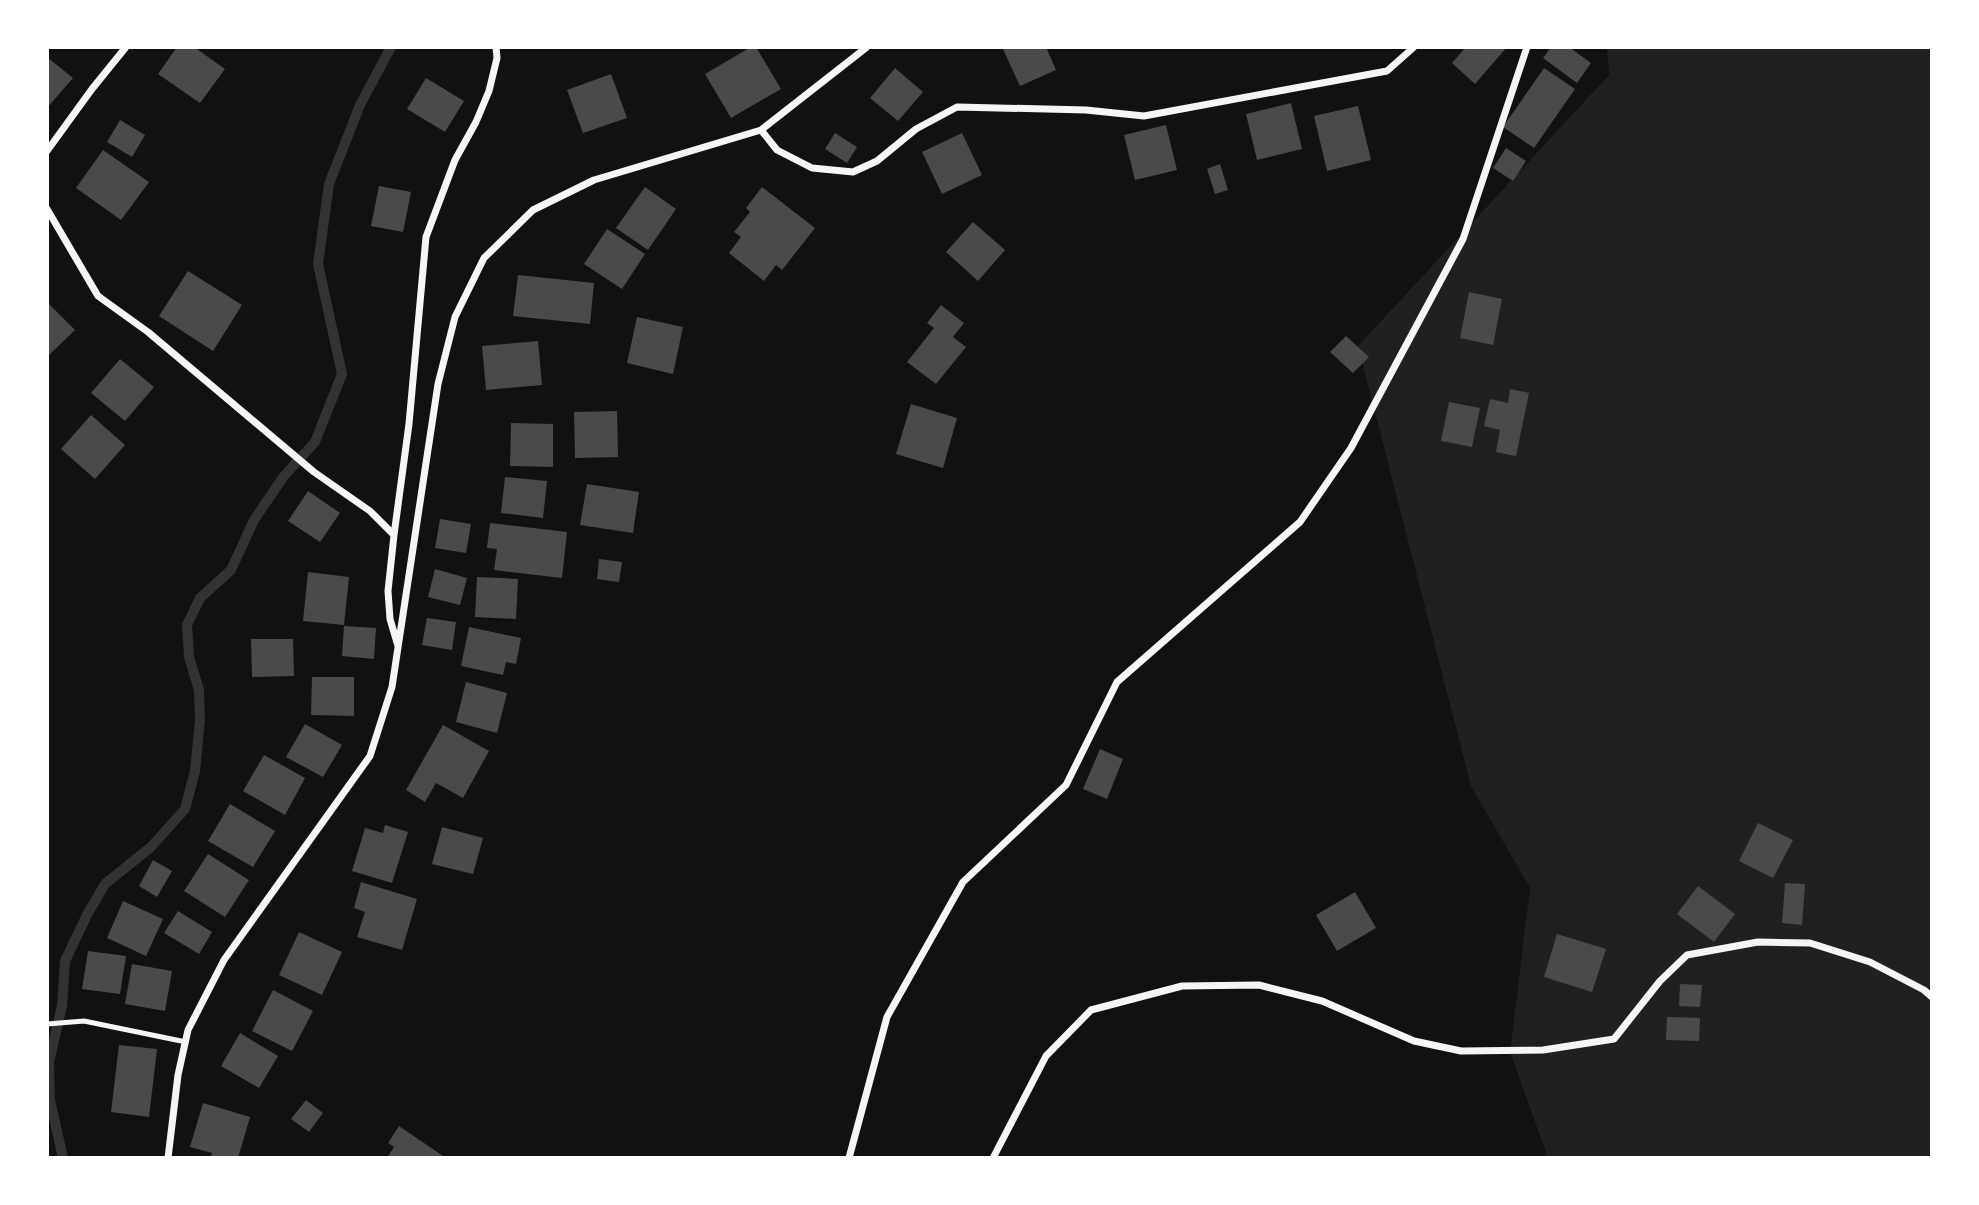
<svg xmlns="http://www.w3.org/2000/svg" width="1979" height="1205" viewBox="0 0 1979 1205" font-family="Montserrat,sans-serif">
	<rect width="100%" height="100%" fill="#111"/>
	<!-- green -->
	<path fill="#202020" d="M 1607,47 L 1932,47 L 1932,1158 L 1545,1158 L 1546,1152 L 1510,1052 L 1530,888 L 1471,786 L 1358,346 L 1609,75 Z"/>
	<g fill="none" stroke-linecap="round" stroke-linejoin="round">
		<!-- stream -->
		<path stroke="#333" stroke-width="10" d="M 63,1158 L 50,1100 L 49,1062 L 62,1006 L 65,961 L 87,915 L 105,884 L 151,847 L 185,809 L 195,771 L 200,720 L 199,690 L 189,657 L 187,625 L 200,598 L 231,570 L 254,520 L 284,476 L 315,442 L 342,374 L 318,264 L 329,184 L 360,105 L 391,47"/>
	</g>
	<!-- building -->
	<path fill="#4a4a4a" d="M 177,47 L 194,47 L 225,69 L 200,103 L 158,74 Z
		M 751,47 L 756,47 L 781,89 L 731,118 L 705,74 Z
		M 1002,47 L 1046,47 L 1056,70 L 1020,86 Z
		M 1466,47 L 1507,47 L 1475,84 L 1452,63 Z
		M 1551,47 L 1569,47 L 1591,63 L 1577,83 L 1543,58 Z
		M 47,57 L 73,78 L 47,108 Z
		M 895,68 L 923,92 L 898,121 L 870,98 Z
		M 1544,68 L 1575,89 L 1534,148 L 1503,127 Z
		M 611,74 L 627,118 L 583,133 L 567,90 Z
		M 426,78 L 464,101 L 445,132 L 407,109 Z
		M 1291,103 L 1302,149 L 1257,160 L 1246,114 Z
		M 1358,106 L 1371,160 L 1327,171 L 1314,116 Z
		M 120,120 L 145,135 L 132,157 L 107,142 Z
		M 1166,125 L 1177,170 L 1135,180 L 1124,135 Z
		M 835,133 L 857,147 L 847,163 L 825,149 Z
		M 962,133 L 982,175 L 942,194 L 922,152 Z
		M 1506,148 L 1526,161 L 1513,181 L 1493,168 Z
		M 103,150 L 149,182 L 121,220 L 76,188 Z
		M 1220,164 L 1228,190 L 1215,194 L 1207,169 Z
		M 379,186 L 411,192 L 403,232 L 371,226 Z
		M 645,187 L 676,209 L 648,250 L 616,228 Z
		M 762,187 L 815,228 L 782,270 L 776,265 L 764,281 L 729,253 L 741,237 L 734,232 L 750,212 L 746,208 Z
		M 973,222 L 1005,250 L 978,281 L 946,252 Z
		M 607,229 L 645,254 L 622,289 L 584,264 Z
		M 188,271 L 242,305 L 213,351 L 159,316 Z
		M 518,275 L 594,283 L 590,324 L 513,316 Z
		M 1469,292 L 1502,299 L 1493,345 L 1460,338 Z
		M 47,302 L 75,330 L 47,357 Z
		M 941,305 L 964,323 L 953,337 L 966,347 L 936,384 L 907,362 L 934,328 L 927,323 Z
		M 637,317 L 683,327 L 673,374 L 627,363 Z
		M 1346,336 L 1369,357 L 1353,373 L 1330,352 Z
		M 538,341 L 542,385 L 486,390 L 482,346 Z
		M 120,359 L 154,387 L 125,421 L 91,393 Z
		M 1510,389 L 1529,393 L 1516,456 L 1496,452 L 1500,430 L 1484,426 L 1490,399 L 1508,403 Z
		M 1449,402 L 1480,408 L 1472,447 L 1441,441 Z
		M 911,404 L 957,418 L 943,468 L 896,454 Z
		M 617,411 L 618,457 L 575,458 L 574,412 Z
		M 91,415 L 125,445 L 95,479 L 61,449 Z
		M 511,423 L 553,424 L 553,467 L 510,466 Z
		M 505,477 L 547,481 L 543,518 L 501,513 Z
		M 587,484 L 639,492 L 633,533 L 580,525 Z
		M 308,491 L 340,513 L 320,542 L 288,521 Z
		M 440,519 L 471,524 L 466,553 L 435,548 Z
		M 490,523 L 567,532 L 562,578 L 494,570 L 497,549 L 487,548 Z
		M 599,559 L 622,562 L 619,582 L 597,579 Z
		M 435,569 L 467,578 L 460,605 L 428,597 Z
		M 308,572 L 349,577 L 344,625 L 303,621 Z
		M 477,577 L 518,579 L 516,619 L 475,617 Z
		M 427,618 L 456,622 L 452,650 L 422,645 Z
		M 344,626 L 376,628 L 374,659 L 342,656 Z
		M 469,627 L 521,638 L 516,664 L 506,662 L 503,675 L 461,666 Z
		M 251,639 L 293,639 L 294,676 L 252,677 Z
		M 312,677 L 354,677 L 354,716 L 311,715 Z
		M 466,682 L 507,693 L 497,733 L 456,722 Z
		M 305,724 L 342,745 L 323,777 L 286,757 Z
		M 443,725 L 489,751 L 463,798 L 436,783 L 425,802 L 406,790 Z
		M 1100,749 L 1123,759 L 1107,799 L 1083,789 Z
		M 264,755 L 305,778 L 285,815 L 243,791 Z
		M 230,804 L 275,831 L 253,867 L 208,841 Z
		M 1758,823 L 1793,840 L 1773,878 L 1739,861 Z
		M 385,825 L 408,832 L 392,883 L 352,871 L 365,828 L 383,833 Z
		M 442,827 L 483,838 L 473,874 L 432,864 Z
		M 208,854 L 249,880 L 225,917 L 184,891 Z
		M 153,860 L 172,871 L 157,897 L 139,886 Z
		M 361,882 L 417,899 L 402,950 L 357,937 L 365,912 L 354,908 Z
		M 1785,883 L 1805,884 L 1802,925 L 1782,923 Z
		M 1698,886 L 1735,914 L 1714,942 L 1677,914 Z
		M 1355,892 L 1376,928 L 1337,951 L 1316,915 Z
		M 123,901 L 163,919 L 146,956 L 107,938 Z
		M 178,911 L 212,932 L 199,954 L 164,933 Z
		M 299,932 L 342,952 L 322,995 L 279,975 Z
		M 1557,934 L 1606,949 L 1592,992 L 1544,977 Z
		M 88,951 L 126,956 L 120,994 L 82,989 Z
		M 132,964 L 172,971 L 165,1011 L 125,1004 Z
		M 1680,984 L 1702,985 L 1700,1007 L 1679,1006 Z
		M 273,990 L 313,1011 L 292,1051 L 252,1031 Z
		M 1667,1017 L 1700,1018 L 1699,1041 L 1666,1040 Z
		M 240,1033 L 278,1056 L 259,1088 L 221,1066 Z
		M 119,1045 L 157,1049 L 149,1117 L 111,1112 Z
		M 306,1100 L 323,1113 L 309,1132 L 291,1119 Z
		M 203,1103 L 250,1117 L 238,1158 L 210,1158 L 212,1153 L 190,1147 Z
		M 399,1126 L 446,1158 L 387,1158 L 394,1147 L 388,1143 Z"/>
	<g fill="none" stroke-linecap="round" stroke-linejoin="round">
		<!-- service -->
		<path stroke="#f5f5f5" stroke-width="5" d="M 47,1024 L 84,1021 L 186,1042"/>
		<!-- minor -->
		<path stroke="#f5f5f5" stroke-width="7" d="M 761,130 L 777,150 L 812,168 L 853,172 L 877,161 L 916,129 L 957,107 L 1086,110 L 1144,116 L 1387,71 L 1414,47
			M 47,151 L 92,89 L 126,47
			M 47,209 L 98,296 L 148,332 L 314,472 L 370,511 L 394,535 L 388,591 L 390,619 L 398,646
			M 394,535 L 409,424 L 426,237 L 455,160 L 476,122 L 489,91 L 497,58 L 496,47
			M 168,1158 L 178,1075 L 188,1030 L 224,960 L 370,756 L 392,687 L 438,384 L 455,317 L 484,258 L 533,210 L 594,180 L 761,130 L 867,47
			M 849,1158 L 887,1017 L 963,882 L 1066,785 L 1117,682 L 1300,522 L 1351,448 L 1463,239 L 1527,47
			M 993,1158 L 1046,1056 L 1091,1010 L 1182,986 L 1259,985 L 1322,1001 L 1414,1041 L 1461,1051 L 1543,1050 L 1614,1039 L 1660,981 L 1687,955 L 1758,942 L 1810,943 L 1870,962 L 1924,990 L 1932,997"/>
	</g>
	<!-- border -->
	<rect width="1979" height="1205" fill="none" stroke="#ffffff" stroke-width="98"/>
</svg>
